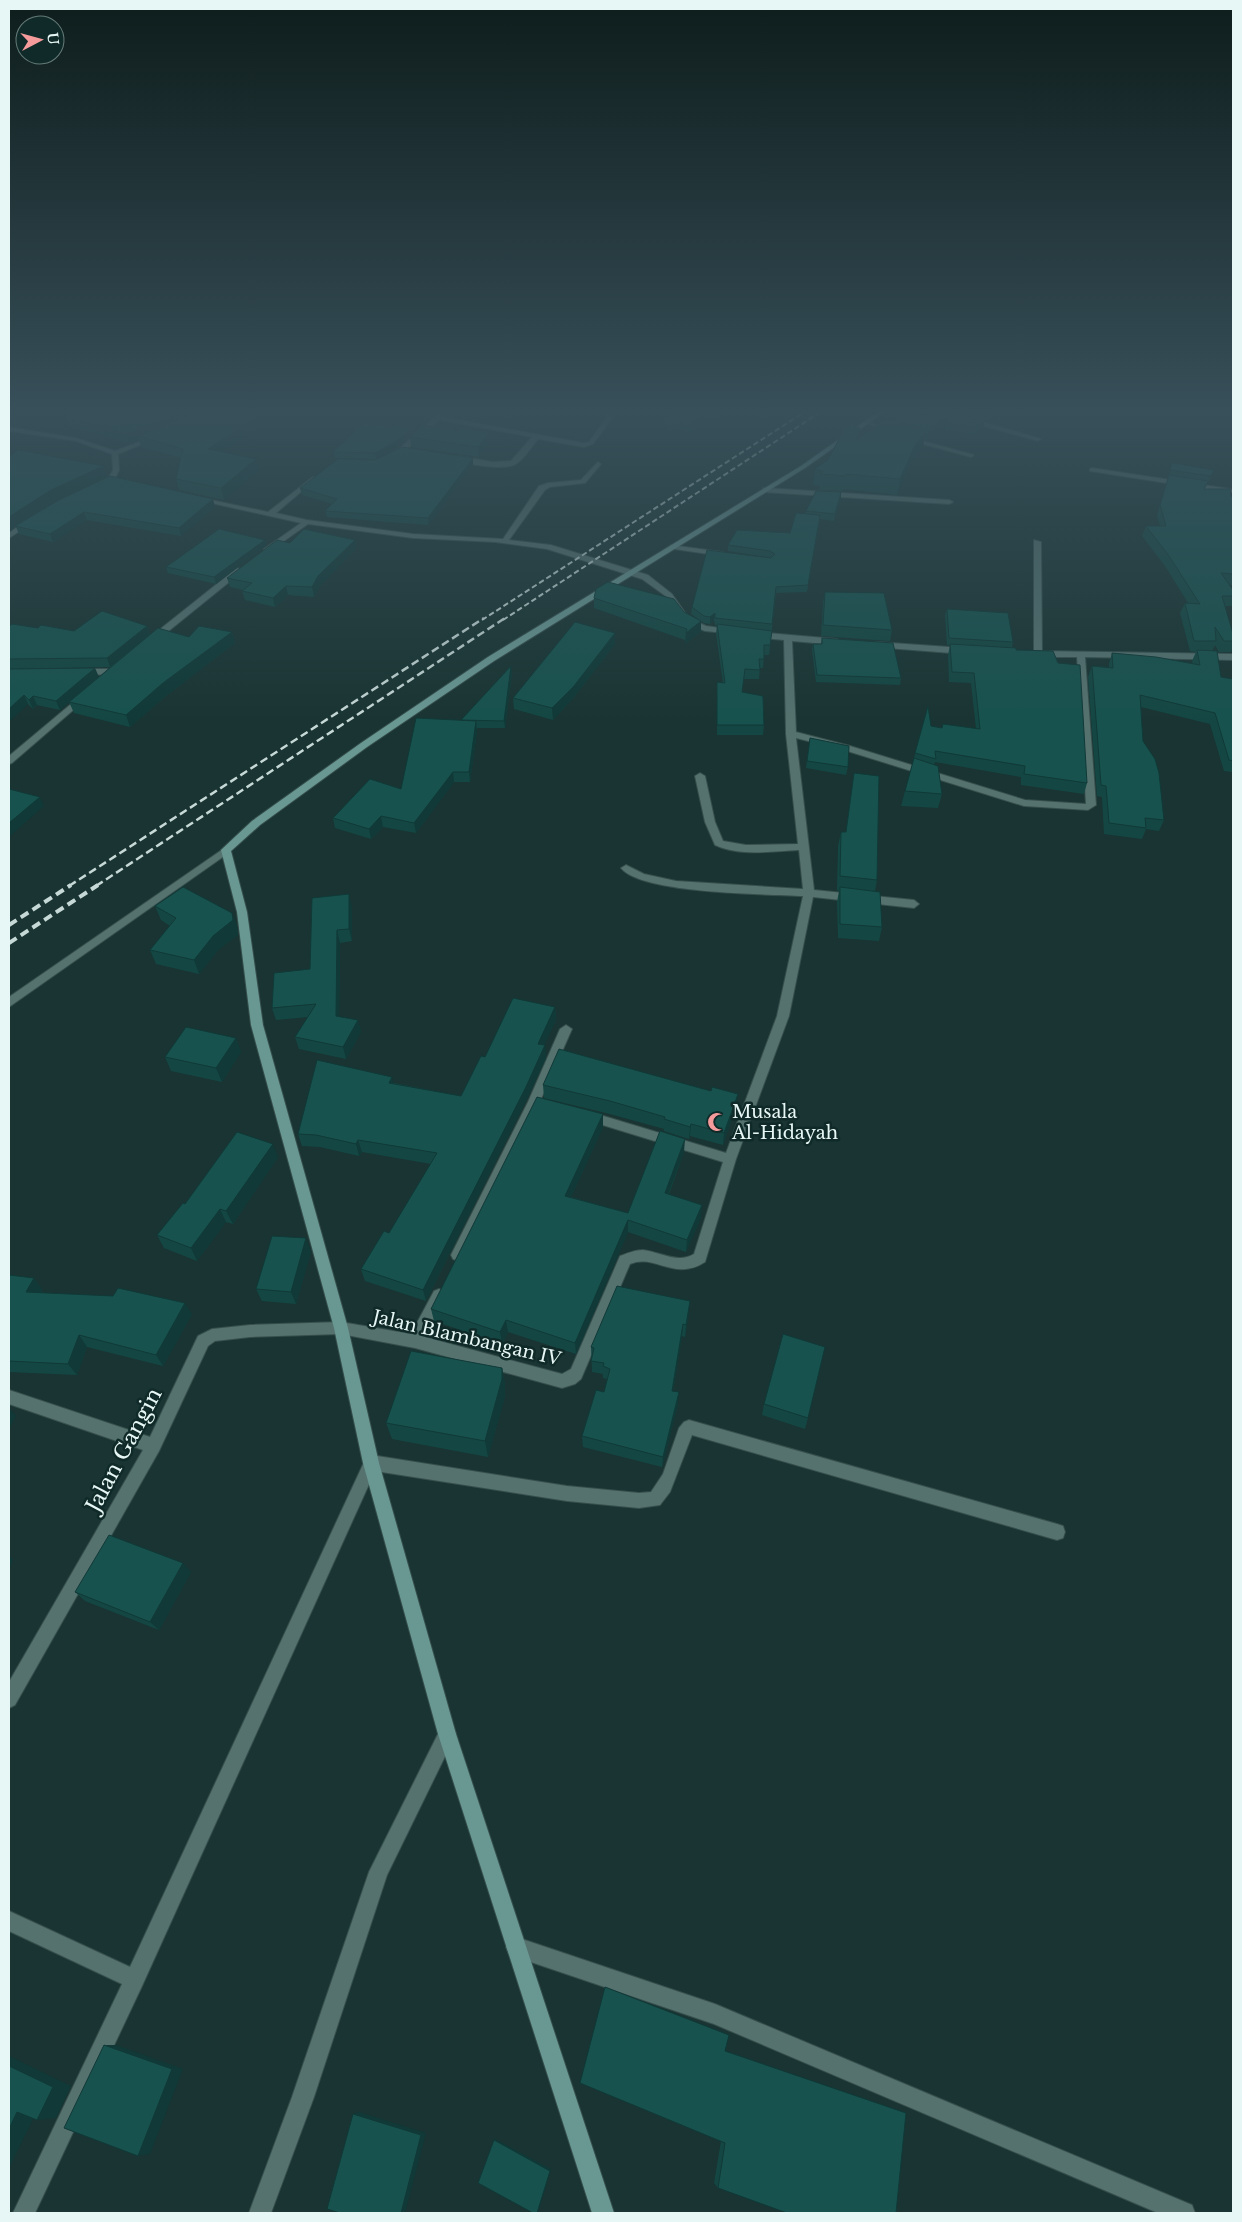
<svg xmlns="http://www.w3.org/2000/svg" width="1242" height="2222" viewBox="0 0 1242 2222" font-family="'Libre Baskerville',serif">
	<rect width="100%" height="100%" fill="#193432"/>
	<g fill="none" stroke-linecap="round" stroke-linejoin="round">
		<!-- lane casing -->
		<g stroke="#364f4d" stroke-width="2">
			<path id="lane" d="M 918,411 L 932,411 L 970,418 L 1041,439 L 1038,441 L 969,422 Z
				M 766,488 L 949,500 L 953,502 L 949,504 L 763,492 L 763,488 Z"/>
		</g>
		<!-- street casing -->
		<g stroke="#364f4d" stroke-width="2">
			<path id="street" d="M 442,411 L 449,411 L 443,417 L 584,443 L 589,442 L 607,417 L 596,411 L 608,411 L 613,417 L 593,444 L 584,447 L 538,439 C 532,446 523,461 514,465 C 501,470 465,465 455,458 L 458,456 L 493,462 L 511,461 L 532,437 L 439,420 C 428,430 403,457 390,456 L 390,454 L 400,448 Z
				M 866,421 L 919,440 L 974,455 L 971,457 L 915,442 L 866,423 Z
				M 9,427 L 76,438 L 115,451 L 152,437 L 157,438 L 118,454 L 119,470 L 115,479 L 126,482 L 126,484 L 124,485 L 107,480 L 113,470 L 112,454 L 76,441 L 9,431 Z
				M 598,462 L 601,464 L 585,483 L 550,487 L 545,490 L 509,540 L 551,545 L 648,575 L 672,594 L 686,614 L 693,620 L 706,626 L 735,630 L 735,634 L 705,631 L 687,624 L 680,617 L 667,597 L 642,579 L 547,549 L 495,542 L 413,538 L 308,524 L 267,553 L 264,553 L 264,549 L 301,523 L 193,499 L 197,497 L 268,512 L 313,477 L 317,479 L 315,480 L 276,513 L 307,520 L 413,534 L 503,539 L 539,486 L 548,483 L 581,480 Z
				M 1092,468 L 1230,489 L 1233,491 L 1230,493 L 1090,471 L 1090,469 Z
				M 27,520 L 34,522 L 9,538 L 9,533 Z
				M 1034,540 L 1041,542 L 1042,651 L 1233,654 L 1233,660 L 1085,657 L 1096,805 L 1088,810 L 1024,806 L 844,750 L 796,738 L 814,890 L 914,900 L 919,904 L 914,908 L 813,897 L 789,1016 L 736,1159 L 705,1262 C 674,1282 655,1253 630,1264 L 581,1379 L 575,1384 L 562,1388 L 415,1348 L 341,1334 L 250,1337 L 215,1341 L 208,1346 L 159,1451 L 15,1705 L 9,1708 L 9,1682 L 143,1450 L 9,1404 L 9,1390 L 150,1437 L 198,1336 L 212,1329 L 250,1325 L 341,1322 L 411,1334 L 434,1291 L 439,1289 L 444,1291 L 446,1295 L 425,1337 L 562,1374 L 571,1369 L 620,1256 C 628,1253 635,1250 643,1250 C 660,1252 678,1264 694,1254 L 723,1162 L 583,1119 L 581,1116 L 583,1113 L 587,1111 L 726,1153 L 777,1016 L 803,896 C 767,894 642,894 621,868 L 626,865 L 644,874 L 676,881 L 803,889 L 799,850 C 773,851 740,857 715,845 L 705,822 L 695,776 L 700,773 L 705,776 L 715,822 L 723,841 L 746,845 L 798,844 L 786,734 L 784,640 L 752,637 L 752,633 L 755,632 L 837,639 L 841,642 L 837,645 L 792,641 L 796,732 L 850,746 L 1025,800 L 1086,804 L 1077,657 L 1038,657 L 1034,654 Z
				M 671,545 L 722,552 L 726,554 L 722,556 L 674,549 L 670,547 Z
				M 237,568 L 244,570 L 155,642 L 149,642 L 149,638 Z
				M 877,642 L 964,648 L 968,651 L 964,654 L 874,647 L 874,643 Z
				M 81,669 L 113,669 L 117,672 L 113,675 L 78,674 L 77,672 Z
				M 83,694 L 87,697 L 86,699 L 12,763 L 9,764 L 9,756 Z
				M 226,847 L 230,848 L 230,852 L 9,1007 L 9,997 Z
				M 566,1025 L 572,1029 L 541,1099 L 554,1103 L 556,1106 L 554,1109 L 550,1111 L 537,1108 L 463,1259 L 458,1261 L 453,1259 L 451,1255 L 528,1102 L 560,1029 Z
				M 689,1420 L 1057,1524 L 1063,1526 L 1065,1532 L 1063,1538 L 1057,1540 L 692,1435 L 670,1492 L 660,1505 L 639,1508 L 567,1501 L 375,1471 L 142,1986 L 35,2213 L 13,2213 L 122,1984 L 9,1931 L 9,1911 L 130,1967 L 366,1458 L 371,1455 L 567,1486 L 639,1493 L 651,1492 L 663,1474 L 679,1428 L 684,1422 Z
				M 447,1725 L 453,1728 L 456,1734 L 387,1875 L 314,2097 L 271,2213 L 249,2213 L 292,2097 L 369,1872 L 441,1728 Z
				M 516,1937 L 715,2004 L 1192,2205 L 1195,2213 L 1158,2213 L 714,2024 L 516,1957 L 509,1954 L 506,1947 L 509,1940 Z"/>
		</g>
		<!-- secondary casing -->
		<g stroke="#364f4d" stroke-width="2">
			<path id="secondary" d="M 879,411 L 886,411 L 805,468 L 494,661 L 367,747 L 260,825 L 231,851 L 247,912 L 263,1025 L 348,1328 L 379,1463 L 456,1734 L 614,2213 L 592,2213 L 438,1734 L 363,1463 L 334,1328 L 251,1025 L 237,912 L 221,850 L 252,821 L 361,743 L 488,657 L 801,466 Z"/>
		</g>
		<!-- lane -->
		<use href="#lane" fill="#55726f" fill-rule="evenodd"/>
		<!-- street -->
		<use href="#street" fill="#55726f" fill-rule="evenodd"/>
		<!-- secondary -->
		<use href="#secondary" fill="#699893" fill-rule="evenodd"/>
		<!-- rail-far2 -->
		<path stroke="#c7d9d7" stroke-width="2" stroke-dasharray="5.5 3" stroke-linecap="butt" d="M 482,620 L 806,411
			M 503,620 L 822,411"/>
		<!-- rail-far1 -->
		<path stroke="#c7d9d7" stroke-width="2.5" stroke-dasharray="8 4" stroke-linecap="butt" d="M 69,886 L 484,618
			M 96,886 L 505,618"/>
		<!-- rail -->
		<path stroke="#c7d9d7" stroke-width="4" stroke-dasharray="9 5" stroke-linecap="butt" d="M 9,925 L 71,885
			M 9,943 L 98,885"/>
	</g>
	<!-- wall -->
	<path fill="#144743" d="M 75,411 L 270,411 L 272,418 L 222,452 L 259,470 L 224,500 L 179,490 L 176,479 L 181,458 L 141,447 L 139,440 L 129,443 L 70,426 L 67,417 Z
		M 666,411 L 723,411 L 691,433 L 664,424 L 665,412 Z
		M 956,411 L 998,411 L 989,422 L 956,413 Z
		M 888,421 L 896,421 L 939,424 L 927,440 L 924,439 L 923,446 L 911,462 L 897,495 L 844,489 L 843,491 L 819,490 L 820,486 L 813,485 L 815,469 L 828,460 L 860,428 L 858,439 Z
		M 984,422 L 983,428 L 975,435 L 945,429 L 946,423 Z
		M 394,427 L 413,427 L 414,433 L 399,446 L 376,459 L 335,458 L 333,452 Z
		M 489,433 L 489,442 L 479,457 L 411,447 L 410,437 Z
		M 473,458 L 473,464 L 428,525 L 327,517 L 325,511 L 332,504 L 302,495 L 300,488 L 376,460 Z
		M 1172,463 L 1211,477 L 1208,483 L 1207,482 L 1205,489 L 1231,496 L 1233,498 L 1233,585 L 1229,585 L 1233,590 L 1233,604 L 1232,606 L 1225,606 L 1233,634 L 1233,646 L 1231,652 L 1219,652 L 1215,645 L 1212,651 L 1221,677 L 1233,679 L 1233,772 L 1224,771 L 1210,724 L 1141,707 L 1143,741 L 1164,820 L 1159,831 L 1146,829 L 1142,839 L 1104,834 L 1102,797 L 1097,796 L 1088,677 L 1092,666 L 1109,667 L 1109,664 L 1112,653 L 1193,664 L 1192,661 L 1196,652 L 1190,651 L 1180,613 L 1185,603 L 1188,603 L 1165,566 L 1142,536 L 1146,526 L 1160,526 L 1157,515 Z
		M 103,466 L 107,477 L 55,501 L 32,516 L 59,500 L 215,507 L 181,536 L 87,520 L 53,542 L 19,534 L 16,527 L 9,531 Z
		M 841,492 L 841,499 L 834,521 L 820,519 L 807,592 L 776,593 L 769,655 L 764,655 L 763,668 L 760,668 L 759,679 L 744,679 L 742,692 L 764,725 L 763,735 L 717,735 L 717,682 L 723,683 L 716,633 L 717,625 L 715,625 L 714,620 L 710,624 L 704,623 L 701,621 L 701,631 L 685,644 L 685,640 L 594,608 L 594,598 L 698,619 L 691,614 L 692,607 L 771,558 L 728,551 L 728,545 L 790,533 L 805,514 L 806,511 Z
		M 265,540 L 266,546 L 216,584 L 168,573 L 166,567 Z
		M 355,540 L 356,549 L 320,586 L 314,597 L 288,595 L 275,607 L 245,600 L 242,591 L 243,590 L 230,587 L 227,578 L 290,543 Z
		M 825,592 L 892,630 L 890,641 L 821,636 L 823,602 Z
		M 947,609 L 1013,642 L 1012,647 L 1016,650 L 1087,783 L 1084,794 L 1021,785 L 1021,777 L 935,762 L 934,765 L 942,794 L 938,808 L 901,806 L 928,706 L 931,726 L 942,728 L 943,724 L 976,729 L 971,683 L 949,682 L 948,655 L 950,645 L 947,645 L 945,615 Z
		M 147,626 L 150,635 L 189,637 L 232,632 L 235,643 L 167,695 L 130,727 L 74,713 L 69,702 L 60,710 L 37,705 L 33,709 L 28,704 L 9,669 L 99,677 L 110,667 L 9,669 L 9,627 L 74,631 Z
		M 615,633 L 615,644 L 574,697 L 553,720 L 514,709 L 513,698 Z
		M 822,638 L 901,678 L 900,685 L 816,682 L 812,650 L 813,644 L 821,644 Z
		M 512,673 L 505,728 L 477,728 L 477,731 L 470,782 L 454,782 L 416,833 L 383,827 L 371,839 L 335,828 L 333,818 L 401,789 L 461,720 Z
		M 810,738 L 848,767 L 846,775 L 806,768 Z
		M 854,773 L 877,880 L 875,891 L 882,927 L 879,941 L 838,938 L 837,902 L 839,891 L 837,890 L 838,846 L 841,832 L 846,832 Z
		M 155,906 L 232,913 L 237,927 L 238,935 L 218,950 L 199,974 L 156,964 L 150,950 L 170,926 L 161,920 Z
		M 352,907 L 352,941 L 340,943 L 339,1017 L 358,1020 L 361,1032 L 346,1059 L 299,1049 L 295,1037 L 308,1017 L 276,1020 L 272,1008 L 310,969 Z
		M 555,1007 L 556,1020 L 544,1045 L 546,1058 L 526,1101 L 426,1301 L 365,1281 L 361,1269 L 389,1233 L 431,1164 L 362,1152 L 359,1156 L 320,1147 L 302,1146 L 298,1134 L 394,1083 L 461,1096 L 485,1057 Z
		M 236,1038 L 241,1052 L 222,1082 L 171,1071 L 165,1057 Z
		M 543,1085 L 736,1106 L 723,1145 L 690,1136 L 689,1139 L 664,1131 L 664,1129 L 610,1114 L 544,1098 Z
		M 603,1114 L 603,1127 L 571,1197 L 628,1213 L 684,1152 L 669,1194 L 701,1217 L 686,1252 L 628,1232 L 576,1354 L 508,1332 L 502,1344 L 434,1321 L 431,1309 Z
		M 278,1157 L 233,1224 L 226,1222 L 197,1261 L 164,1248 L 157,1235 L 185,1204 Z
		M 311,1251 L 296,1304 L 262,1301 L 256,1289 Z
		M 9,1275 L 34,1278 L 42,1290 L 41,1293 L 192,1314 L 163,1366 L 87,1347 L 77,1375 L 9,1372 Z
		M 689,1313 L 685,1337 L 682,1336 L 673,1391 L 678,1404 L 662,1467 L 583,1447 L 582,1436 L 604,1392 L 607,1379 L 603,1378 L 603,1374 L 592,1372 L 591,1347 Z
		M 502,1368 L 505,1385 L 505,1396 L 488,1457 L 392,1439 L 386,1423 Z
		M 764,1404 L 808,1418 L 805,1429 L 762,1415 Z
		M 191,1572 L 159,1630 L 85,1601 L 75,1592 Z
		M 725,2051 L 906,2113 L 718,2188 L 714,2183 L 721,2141 Z"/>
	<!-- shaded-wall -->
	<path fill="#103937" d="M 186,411 L 212,411 L 138,436 L 139,440 L 129,443 L 126,434 Z
		M 264,411 L 270,411 L 272,418 L 211,460 L 208,449 Z
		M 707,411 L 723,411 L 691,433 L 692,422 Z
		M 991,411 L 998,411 L 989,422 Z
		M 940,418 L 939,424 L 927,440 L 928,434 Z
		M 984,422 L 983,428 L 975,435 L 977,429 Z
		M 413,427 L 414,433 L 399,446 L 376,459 L 375,453 Z
		M 926,431 L 923,446 L 911,462 L 897,495 L 900,479 L 914,447 Z
		M 489,433 L 489,442 L 479,457 L 478,447 Z
		M 473,458 L 473,464 L 428,525 L 428,518 Z
		M 256,459 L 259,470 L 224,500 L 221,488 Z
		M 103,466 L 107,477 L 55,501 L 9,531 L 9,517 L 51,490 Z
		M 841,492 L 841,499 L 834,521 L 835,514 Z
		M 213,499 L 215,507 L 181,536 L 179,528 Z
		M 84,512 L 87,520 L 53,542 L 50,534 Z
		M 265,540 L 266,546 L 216,584 L 214,577 Z
		M 355,540 L 356,549 L 320,586 L 314,597 L 312,587 L 318,576 Z
		M 286,586 L 288,595 L 275,607 L 273,598 Z
		M 715,613 L 714,620 L 710,624 L 710,617 Z
		M 701,621 L 701,631 L 685,644 L 686,633 Z
		M 147,626 L 150,635 L 110,667 L 107,658 Z
		M 232,632 L 235,643 L 167,695 L 130,727 L 126,715 L 163,683 Z
		M 615,633 L 615,644 L 574,697 L 553,720 L 552,708 Z
		M 511,666 L 512,673 L 505,728 L 504,721 Z
		M 95,668 L 99,677 L 60,710 L 56,701 Z
		M 24,695 L 28,704 L 9,722 L 9,709 Z
		M 33,696 L 37,705 L 33,709 L 29,700 Z
		M 476,721 L 477,731 L 470,782 L 469,772 Z
		M 453,772 L 454,782 L 416,833 L 414,823 Z
		M 40,797 L 44,806 L 9,837 L 9,823 Z
		M 381,816 L 383,827 L 371,839 L 369,829 Z
		M 349,894 L 352,907 L 352,941 L 349,929 Z
		M 232,913 L 237,927 L 238,935 L 218,950 L 199,974 L 194,960 Z
		M 337,930 L 340,943 L 339,1029 L 336,1016 Z
		M 555,1007 L 556,1020 L 539,1056 L 538,1044 Z
		M 358,1020 L 361,1032 L 346,1059 L 343,1047 Z
		M 236,1038 L 241,1052 L 222,1082 L 216,1068 Z
		M 545,1045 L 546,1058 L 526,1101 L 426,1301 L 423,1290 Z
		M 392,1077 L 395,1089 L 389,1083 Z
		M 738,1094 L 736,1106 L 723,1145 L 724,1133 Z
		M 603,1114 L 603,1127 L 566,1208 L 565,1196 Z
		M 691,1124 L 690,1136 L 689,1139 L 690,1127 Z
		M 685,1139 L 684,1152 L 664,1205 L 665,1193 Z
		M 358,1140 L 362,1152 L 359,1156 L 356,1144 Z
		M 273,1144 L 278,1157 L 233,1224 L 226,1211 Z
		M 702,1205 L 701,1217 L 686,1252 L 687,1240 Z
		M 220,1209 L 226,1222 L 197,1261 L 191,1248 Z
		M 628,1220 L 628,1232 L 576,1354 L 575,1343 Z
		M 306,1238 L 311,1251 L 296,1304 L 291,1292 Z
		M 34,1278 L 42,1290 L 35,1303 L 26,1292 Z
		M 690,1301 L 689,1313 L 685,1337 L 686,1325 Z
		M 185,1303 L 192,1314 L 163,1366 L 156,1355 Z
		M 506,1320 L 508,1332 L 502,1344 L 500,1332 Z
		M 683,1324 L 682,1336 L 671,1402 L 672,1391 Z
		M 79,1335 L 87,1347 L 77,1375 L 68,1364 Z
		M 502,1368 L 505,1385 L 505,1396 L 488,1457 L 485,1441 Z
		M 679,1392 L 678,1404 L 662,1467 L 663,1457 Z
		M 9,1408 L 16,1416 L 9,1429 Z
		M 9,1556 L 13,1559 L 9,1569 Z
		M 183,1563 L 191,1572 L 159,1630 L 150,1622 Z
		M 104,2045 L 116,2045 L 183,2069 L 150,2154 L 138,2156 Z
		M 9,2056 L 71,2086 L 56,2118 L 37,2120 L 9,2066 Z
		M 37,2111 L 9,2168 L 9,2129 L 17,2112 Z
		M 359,2112 L 426,2133 L 405,2213 L 401,2213 L 353,2114 Z
		M 495,2139 L 551,2169 L 538,2213 L 494,2140 Z"/>
	<!-- building -->
	<path fill="#17524e" stroke="#103937" d="M 75,411 L 186,411 L 126,434 L 67,417 Z
		M 201,411 L 264,411 L 208,449 L 256,459 L 221,488 L 176,479 L 183,449 L 138,436 Z
		M 666,411 L 707,411 L 692,422 L 665,412 Z
		M 905,411 L 908,411 L 940,418 L 928,434 L 925,433 L 926,431 L 896,421 Z
		M 952,414 L 984,422 L 977,429 L 946,423 Z
		M 890,419 L 926,431 L 914,447 L 900,479 L 846,474 L 845,476 L 821,474 L 823,471 L 815,469 L 828,460 L 844,429 L 851,424 L 860,428 L 856,440 L 883,421 L 888,421 Z
		M 364,423 L 394,427 L 397,425 L 413,427 L 398,440 L 375,453 L 333,452 Z
		M 423,425 L 458,431 L 462,428 L 489,433 L 478,447 L 410,437 Z
		M 402,447 L 473,458 L 428,518 L 325,511 L 337,499 L 300,488 L 338,459 L 376,460 Z
		M 18,450 L 103,466 L 51,490 L 9,517 L 9,457 Z
		M 1172,463 L 1214,470 L 1211,476 L 1170,470 Z
		M 1169,475 L 1208,481 L 1204,489 L 1230,489 L 1231,496 L 1233,498 L 1233,574 L 1221,573 L 1233,590 L 1233,596 L 1222,596 L 1233,634 L 1233,641 L 1224,641 L 1215,627 L 1216,641 L 1194,641 L 1185,603 L 1200,604 L 1169,556 L 1146,526 L 1166,526 L 1160,505 Z
		M 110,476 L 213,499 L 179,528 L 84,512 L 50,534 L 15,526 L 59,500 Z
		M 816,491 L 841,492 L 835,514 L 806,511 Z
		M 796,513 L 820,515 L 808,585 L 776,587 L 772,624 L 715,618 L 715,613 L 710,617 L 704,616 L 692,607 L 707,550 L 771,558 L 775,554 L 770,551 L 728,545 L 737,530 L 790,533 Z
		M 219,529 L 265,540 L 214,577 L 166,567 Z
		M 304,529 L 355,540 L 318,576 L 312,587 L 286,586 L 273,598 L 242,591 L 252,583 L 227,578 L 277,540 L 290,543 Z
		M 608,582 L 674,599 L 684,612 L 701,621 L 686,633 L 687,629 L 594,598 L 596,589 Z
		M 825,592 L 884,593 L 892,630 L 823,625 Z
		M 947,609 L 1008,613 L 1013,642 L 949,638 Z
		M 102,611 L 147,626 L 107,658 L 9,659 L 9,627 L 12,624 L 38,628 L 41,625 L 74,631 Z
		M 575,622 L 615,633 L 574,686 L 552,708 L 513,698 Z
		M 717,624 L 772,631 L 770,645 L 764,645 L 764,659 L 759,659 L 760,670 L 745,669 L 742,692 L 763,696 L 764,725 L 717,725 L 717,682 L 725,683 Z
		M 199,626 L 232,632 L 163,683 L 126,715 L 69,702 L 158,628 L 189,637 Z
		M 822,638 L 893,643 L 901,678 L 817,675 L 813,644 L 822,644 Z
		M 950,644 L 1016,648 L 1016,650 L 1053,651 L 1058,663 L 1080,665 L 1087,783 L 1024,774 L 1025,766 L 935,751 L 936,759 L 915,753 L 928,706 L 931,726 L 942,728 L 943,724 L 980,729 L 974,673 L 952,672 Z
		M 1197,650 L 1217,651 L 1221,677 L 1233,679 L 1233,761 L 1229,760 L 1215,713 L 1140,695 L 1143,741 L 1155,759 L 1159,773 L 1164,820 L 1145,818 L 1146,828 L 1109,823 L 1106,786 L 1101,785 L 1092,666 L 1113,668 L 1112,653 L 1156,657 L 1200,665 Z
		M 511,666 L 504,721 L 461,720 Z
		M 95,668 L 56,701 L 33,696 L 29,700 L 24,695 L 9,709 L 9,669 Z
		M 416,718 L 476,721 L 469,772 L 453,772 L 414,823 L 381,816 L 369,829 L 333,818 L 370,779 L 401,789 Z
		M 810,738 L 849,746 L 848,767 L 807,761 Z
		M 914,758 L 938,766 L 942,794 L 905,791 Z
		M 854,773 L 879,776 L 877,880 L 840,876 L 841,832 L 846,832 Z
		M 9,789 L 40,797 L 9,823 Z
		M 183,887 L 232,913 L 233,920 L 213,936 L 194,960 L 150,950 L 176,918 L 155,906 Z
		M 840,887 L 880,892 L 882,927 L 840,924 Z
		M 349,894 L 349,929 L 337,930 L 336,1016 L 358,1020 L 343,1047 L 295,1037 L 316,1004 L 272,1008 L 274,973 L 310,969 L 312,898 Z
		M 513,998 L 555,1007 L 538,1044 L 545,1045 L 525,1089 L 423,1290 L 361,1269 L 384,1231 L 389,1233 L 437,1153 L 358,1140 L 356,1144 L 316,1135 L 298,1134 L 317,1060 L 392,1077 L 389,1083 L 461,1096 L 481,1056 L 485,1057 Z
		M 186,1027 L 236,1038 L 216,1068 L 165,1057 Z
		M 559,1049 L 711,1091 L 712,1087 L 738,1094 L 724,1133 L 691,1124 L 690,1127 L 664,1119 L 665,1117 L 610,1101 L 543,1085 Z
		M 537,1097 L 603,1114 L 565,1196 L 628,1213 L 660,1131 L 685,1139 L 665,1193 L 702,1205 L 687,1240 L 628,1220 L 575,1343 L 506,1320 L 500,1332 L 431,1309 Z
		M 237,1132 L 273,1144 L 226,1211 L 220,1209 L 191,1248 L 157,1235 L 183,1203 L 185,1204 Z
		M 272,1236 L 306,1238 L 291,1292 L 256,1289 Z
		M 9,1275 L 34,1278 L 26,1292 L 113,1296 L 118,1288 L 185,1303 L 156,1355 L 79,1335 L 68,1364 L 9,1361 Z
		M 617,1286 L 690,1301 L 686,1325 L 683,1324 L 672,1391 L 679,1392 L 663,1457 L 582,1436 L 596,1390 L 604,1392 L 610,1369 L 603,1366 L 604,1363 L 591,1361 L 594,1348 L 591,1347 Z
		M 783,1334 L 825,1347 L 808,1418 L 764,1404 Z
		M 411,1351 L 502,1368 L 502,1379 L 485,1441 L 386,1423 Z
		M 109,1535 L 183,1563 L 150,1622 L 75,1592 Z
		M 605,1987 L 729,2035 L 725,2051 L 906,2113 L 896,2213 L 787,2213 L 718,2188 L 725,2143 L 580,2083 Z
		M 104,2045 L 172,2069 L 138,2156 L 64,2128 Z
		M 9,2066 L 53,2087 L 37,2120 L 17,2112 L 9,2129 Z
		M 353,2114 L 421,2135 L 401,2213 L 340,2213 L 327,2209 Z
		M 494,2140 L 550,2171 L 537,2213 L 533,2213 L 478,2183 Z"/>
	<!-- sky -->
	<linearGradient id="sky" x2="0" y2="1"><stop stop-color="#0e1d1c"/><stop offset="0.57" stop-color="#38505a"/><stop offset="1" stop-color="#38505a" stop-opacity="0"/></linearGradient>
	<rect width="1242" height="722" fill="url(#sky)"/>
	<!-- icons -->
	<defs>
		<g id="mosque-bare" transform="scale(1.5)"><path d="M3.5-4.9A6 6 0 1 0 3.5 4.9A5 5 0 1 1 3.5-4.9Z" fill="#f59b9c" stroke="#0f2a28" stroke-width="2.5" paint-order="stroke"/></g>
	</defs>
	<g fill-rule="evenodd">
		<use href="#mosque-bare" x="717" y="1122"/>
	</g>
	<g text-anchor="middle" dominant-baseline="central" stroke-width="5" stroke-linejoin="round" paint-order="stroke">
		<!-- poi labels -->
		<g font-size="18" fill="#e7f7f5" stroke="#0f2a28" text-anchor="start">
			<text x="732" y="1112">Musala<tspan x="732" dy="21">Al-Hidayah</tspan></text>
		</g>
		<!-- street labels -->
		<g font-size="18" fill="#e7f7f5" stroke="#0f2a28">
			<text transform="translate(467 1338) rotate(13)">Jalan Blambangan IV</text>
		</g>
		<!-- near-street labels -->
		<g font-size="21" fill="#e7f7f5" stroke="#0f2a28">
			<text transform="translate(124 1450) rotate(-62)">Jalan Gangin</text>
		</g>
	</g>
	<!-- border -->
	<rect width="1242" height="2222" fill="none" stroke="#e7f7f5" stroke-width="20"/>
	<!-- north arrow -->
	<g transform="translate(40 40) rotate(84)"><circle r="24" fill="#0f2a28" stroke="#657c7a"/>
	<path d="M0-4L9 19L0 12L-9 19Z" fill="#f59b9c"/>
	<text y="-8" font-size="14" font-weight="bold" text-anchor="middle" fill="#e7f7f5">U</text>
	</g>
</svg>
